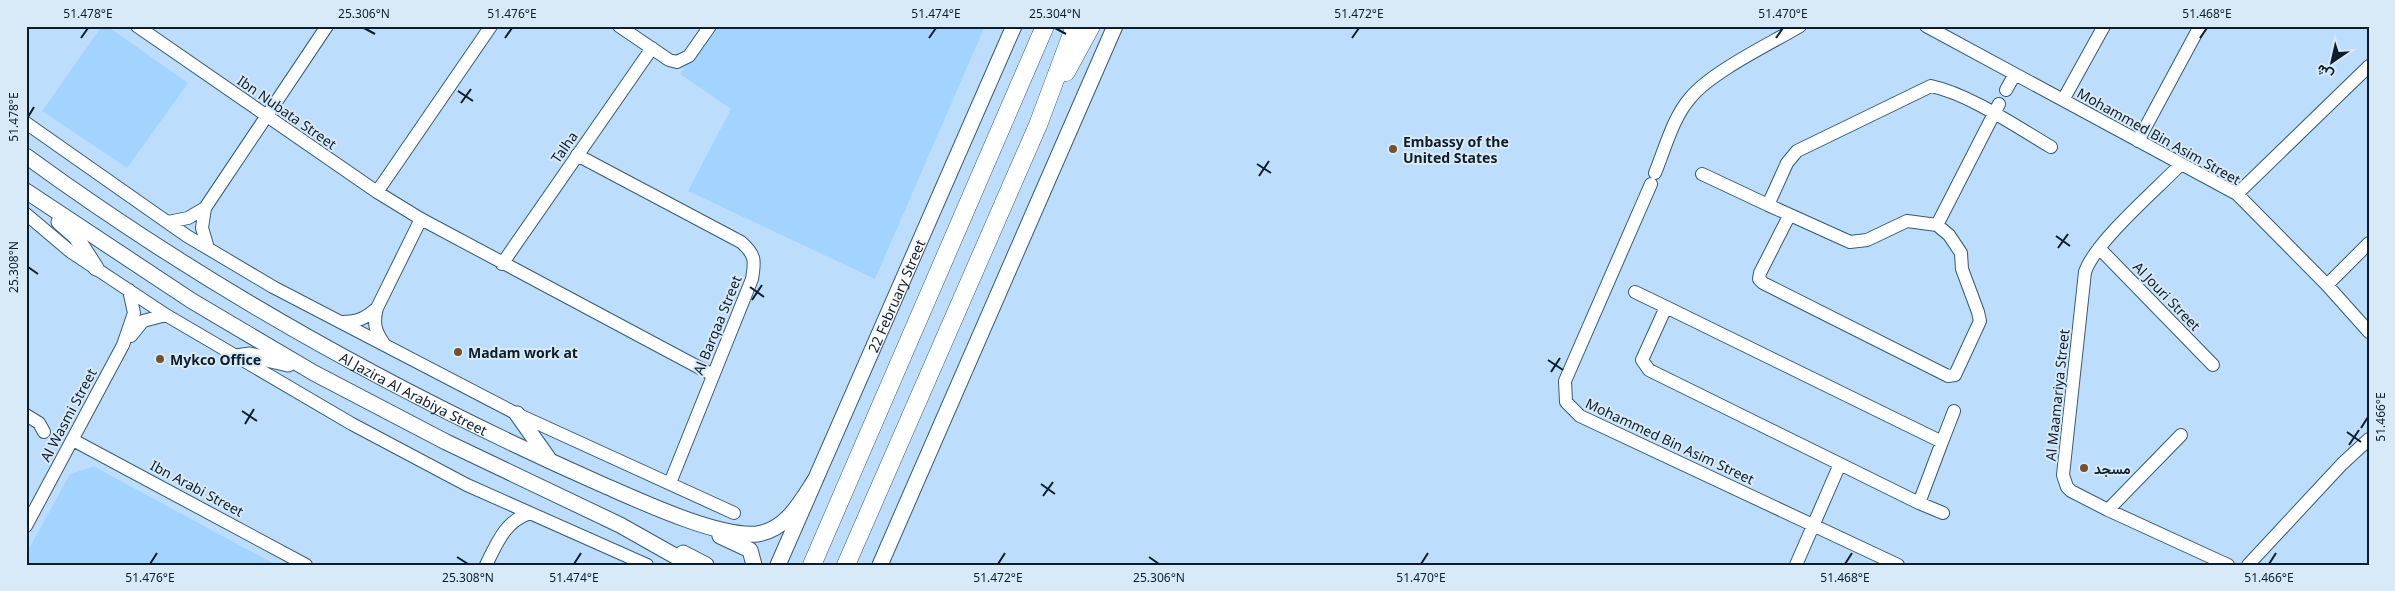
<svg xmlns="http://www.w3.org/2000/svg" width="2395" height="591" viewBox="0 0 2395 591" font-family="'Noto Sans',Vazirmatn,sans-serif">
	<rect width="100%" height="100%" fill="#bcdefc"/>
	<!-- built -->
	<path fill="#a3d4ff" d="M 102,26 L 107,26 L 188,83 L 127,168 L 42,111 Z
		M 712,26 L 985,26 L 875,279 L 688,191 L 731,109 L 680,74 Z
		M 95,466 L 95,467 L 276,565 L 26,565 L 26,554 L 70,474 Z"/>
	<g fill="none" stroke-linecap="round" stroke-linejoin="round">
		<!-- minor casing -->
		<g stroke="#345a7b" stroke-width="14">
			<path id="minor" d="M 137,26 L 377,192 L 421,219 L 713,375
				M 619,26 L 669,60 L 677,62 L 689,56 L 710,26
				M 1926,26 L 2237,194 L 2327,285 L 2369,332
				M 2006,90 L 2015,74
				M 2063,100 L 2104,26
				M 26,123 L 187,236 L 273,287 L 517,414 L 734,513
				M 2138,141 L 2200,26
				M 577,155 L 741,242 C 756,255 755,261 752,279 L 670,483
				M 2181,164 C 2157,189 2095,242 2085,272 L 2063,475 L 2067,487 L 2071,491 L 2108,510 L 2228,565
				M 1655,173 C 1665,149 1673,117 1691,97 C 1713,71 1770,44 1800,26
				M 1702,174 L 1768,205
				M 1651,184 L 1565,381 L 1566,402 L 1580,416 L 1898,565
				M 377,192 L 491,26
				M 2237,194 L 2369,66
				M 26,214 L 71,252 L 166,315 L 352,424 L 467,485 L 647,565
				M 1789,216 L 1760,273 L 1759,279 L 1763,283 L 1948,376 L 1955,375 L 1980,321 L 1978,312 L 1962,269 L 1961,253 L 1949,235 L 1937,225 L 1907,221 L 1867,240 L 1850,242 L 1768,205 L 1787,163 L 1797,151 L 1931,86 C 1969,94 2017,127 2051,147
				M 168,222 L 188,218 L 205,208
				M 1937,225 L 1999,104
				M 208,248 L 202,228 L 205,208 L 327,26
				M 2099,248 L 2213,365
				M 502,264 L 652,48
				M 2327,285 L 2369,243
				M 1635,292 L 1666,307
				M 1666,307 L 1942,442 L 1919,503 L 1649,370 L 1642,360 Z
				M 342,322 C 358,322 366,318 377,308
				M 131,336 L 143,321 L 166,315
				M 384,344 C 375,331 373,323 377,308 L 421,219
				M 26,415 L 39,423 L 44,432
				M 73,440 L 306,565
				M 1942,442 L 1954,411
				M 1919,503 L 1943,513
				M 2108,510 L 2181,435
				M 26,526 L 123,345 L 134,313 L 129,290
				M 486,565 C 497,543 505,521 530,513
				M 1796,565 L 1840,464
				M 2248,565 L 2342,464 L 2369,439"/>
		</g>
		<!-- major casing -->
		<g stroke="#345a7b" stroke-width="17">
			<g id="major">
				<path id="s1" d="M 26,156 C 204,286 400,395 601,484 C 638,500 718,538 757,534 C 786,530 800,503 815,480"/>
				<path d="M 26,191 L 192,301 L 314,373 L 446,442 L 620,525 L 691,565"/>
				<path d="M 59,222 L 76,237 L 96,268"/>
				<path d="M 236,357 L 250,355 L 288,364"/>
				<path d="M 517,414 L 548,458"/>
				<path d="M 720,536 L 750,550 L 754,565"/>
				<path d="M 683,553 L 706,565"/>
				<path id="s2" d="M 778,565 L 1014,26"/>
				<path d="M 880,565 L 1115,26"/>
			</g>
		</g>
		<!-- highway casing -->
		<g stroke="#345a7b" stroke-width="19">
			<path id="highway" d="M 1066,72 L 1091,26
				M 812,565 L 1045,26
				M 846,565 L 1038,125 L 1075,26"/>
		</g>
		<!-- minor -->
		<use href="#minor" stroke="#fff" stroke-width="12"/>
		<!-- major -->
		<use href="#major" stroke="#fff" stroke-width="15"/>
		<!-- highway -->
		<use href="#highway" stroke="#fff" stroke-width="18"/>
	</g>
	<!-- ticks -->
	<path fill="none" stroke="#0d1d2b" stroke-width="2" d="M 364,28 L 375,34M 1055,28 L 1066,34M 81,38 L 88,28M 505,38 L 512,28M 929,38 L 936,28M 1352,38 L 1359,28M 1776,38 L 1783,28M 2200,38 L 2207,28M 458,91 L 473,101M 461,103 L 471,89M 28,117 L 34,107M 1257,164 L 1271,173M 1259,176 L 1269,161M 2056,236 L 2070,246M 2058,248 L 2068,234M 28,267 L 38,274M 750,287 L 764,297M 752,300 L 762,285M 1548,360 L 1563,370M 1551,372 L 1560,358M 242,411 L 257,421M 245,424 L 254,409M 2361,428 L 2368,417M 2347,432 L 2361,442M 2349,445 L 2359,430M 1041,484 L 1055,494M 1043,496 L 1053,482M 457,557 L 468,564M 1149,557 L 1159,564M 150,564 L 157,553M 574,564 L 581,553M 998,564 L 1005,553M 1421,564 L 1428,553M 1845,564 L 1852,553M 2269,564 L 2276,553"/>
	<!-- markers -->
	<g fill="#75512b" stroke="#d8e9f8" stroke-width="2">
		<circle cx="1393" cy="149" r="5"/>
		<circle cx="458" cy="352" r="5"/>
		<circle cx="160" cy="359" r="5"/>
		<circle cx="2084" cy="468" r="5"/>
	</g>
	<g text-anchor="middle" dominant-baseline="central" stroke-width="4" stroke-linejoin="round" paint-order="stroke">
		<!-- street labels -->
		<g font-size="14" fill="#0d1d2b" stroke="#d8e9f8">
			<text transform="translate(287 112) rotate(35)">Ibn Nubata Street</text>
			<text transform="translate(2159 136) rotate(29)">Mohammed Bin Asim Street</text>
			<text transform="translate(564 147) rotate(-55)">Talha</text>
			<text stroke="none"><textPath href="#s2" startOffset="294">22 February Street</textPath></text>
			<text transform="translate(2167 296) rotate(46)">Al Jouri Street</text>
			<text transform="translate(717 325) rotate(-68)">Al Barqaa Street</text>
			<text stroke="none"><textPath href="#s1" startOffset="455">Al Jazira Al Arabiya Street</textPath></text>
			<text transform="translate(2057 395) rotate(-84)">Al Maamariya Street</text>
			<text transform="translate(68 415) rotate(-62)">Al Wasmi Street</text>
			<text transform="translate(1670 441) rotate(25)">Mohammed Bin Asim Street</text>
			<text transform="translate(197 488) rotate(28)">Ibn Arabi Street</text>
		</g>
		<!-- poi labels -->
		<g font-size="14" font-weight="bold" fill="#0d1d2b" stroke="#d8e9f8" text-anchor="start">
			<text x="1403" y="141">Embassy of the<tspan x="1403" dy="16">United States</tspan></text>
			<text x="468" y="352">Madam work at</text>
			<text x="170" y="359">Mykco Office</text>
			<text x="2094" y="468">مسجد</text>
		</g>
	</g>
	<!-- border -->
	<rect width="2395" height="591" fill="none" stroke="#d8e9f8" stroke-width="55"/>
	<!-- north arrow -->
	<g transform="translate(2332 62) rotate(214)" stroke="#d8e9f8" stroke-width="4" paint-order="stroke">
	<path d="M0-4L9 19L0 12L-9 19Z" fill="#0d1d2b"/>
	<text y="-8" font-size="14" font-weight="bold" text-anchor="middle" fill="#0d1d2b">ش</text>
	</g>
	<rect x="28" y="28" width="2340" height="536" fill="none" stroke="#0d1d2b" stroke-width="2"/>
	<g font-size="12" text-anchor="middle" fill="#0d1d2b">
		<text x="88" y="18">51.478°E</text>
		<text x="364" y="18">25.306°N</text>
		<text x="512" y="18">51.476°E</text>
		<text x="936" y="18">51.474°E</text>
		<text x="1055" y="18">25.304°N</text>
		<text x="1359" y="18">51.472°E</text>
		<text x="1783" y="18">51.470°E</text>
		<text x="2207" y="18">51.468°E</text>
		<text transform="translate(14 117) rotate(-90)" y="4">51.478°E</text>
		<text transform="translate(14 267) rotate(-90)" y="4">25.308°N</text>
		<text transform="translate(2381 417) rotate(-90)" y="4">51.466°E</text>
		<text x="150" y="582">51.476°E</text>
		<text x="468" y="582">25.308°N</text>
		<text x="574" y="582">51.474°E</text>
		<text x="998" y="582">51.472°E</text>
		<text x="1159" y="582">25.306°N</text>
		<text x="1421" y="582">51.470°E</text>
		<text x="1845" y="582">51.468°E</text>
		<text x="2269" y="582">51.466°E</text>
	</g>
</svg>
